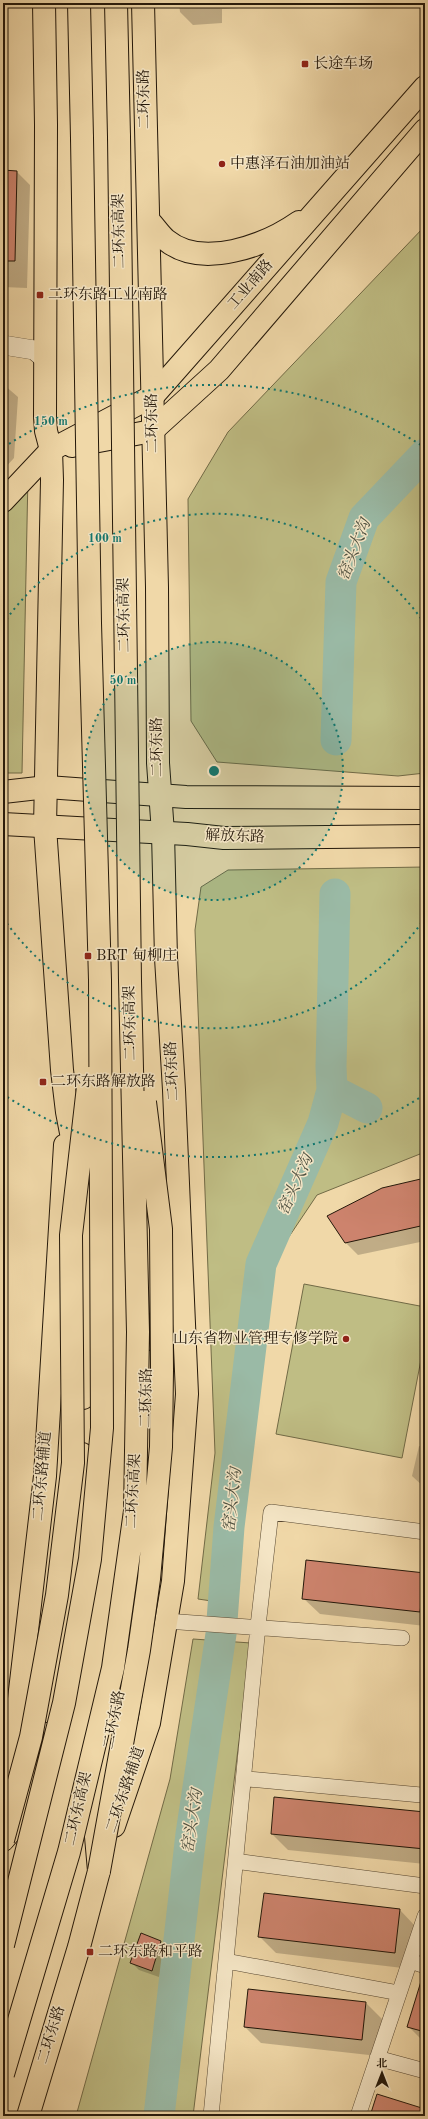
<svg xmlns="http://www.w3.org/2000/svg" width="428" height="2119" viewBox="0 0 428 2119" font-family="'Old Standard TT','Noto Serif SC',serif">
	<rect width="100%" height="100%" fill="#f0d8a8"/>
	<filter id="stains"><feTurbulence type="fractalNoise" baseFrequency=".005" numOctaves="4"/><feColorMatrix values="0 0 0 0 .2 0 0 0 0 .09 0 0 0 0 .02 0 0 0 .5 -.17"/></filter>
	<radialGradient id="worn" r=".72"><stop offset=".6" stop-color="#630" stop-opacity="0"/><stop offset="1" stop-color="#630" stop-opacity=".3"/></radialGradient>
	<!-- green -->
	<path fill="#bfbd84" stroke="#716a46" d="M 425,226 L 425,773 L 398,776 L 217,762 L 191,721 L 188,499 L 228,432 Z
		M 28,475 L 22,773 L 3,773 L 3,504 Z
		M 425,867 L 425,1152 L 317,1195 L 270,1265 L 252,1262 L 232,1604 L 198,1599 L 215,1453 L 195,930 L 201,887 L 228,870 Z
		M 304,1284 L 425,1307 L 425,1339 L 402,1458 L 276,1434 Z
		M 193,1639 L 251,1643 L 193,2116 L 76,2116 L 170,1779 Z"/>
	<!-- shadow -->
	<path fill="#0003" d="M 179,3 L 258,3 L 258,7 L 222,9 L 222,23 L 193,25 L 180,12 Z
		M 3,171 L 17,172 L 30,185 L 27,288 L 3,287 Z
		M 3,384 L 18,397 L 14,458 L 3,470 Z
		M 425,1179 L 425,1241 L 358,1255 L 345,1242 Z
		M 419,1446 L 425,1447 L 425,1488 L 412,1476 Z
		M 424,1574 L 425,1626 L 320,1614 L 303,1598 Z
		M 425,1813 L 425,1864 L 288,1850 L 272,1834 Z
		M 400,1910 L 416,1927 L 411,1969 L 276,1953 L 260,1937 Z
		M 141,1935 L 161,1942 L 168,1949 L 159,1977 L 139,1970 L 132,1963 Z
		M 249,1990 L 366,2003 L 382,2019 L 378,2056 L 261,2043 L 245,2027 Z
		M 425,1992 L 425,2043 L 408,2026 Z"/>
	<g fill="none" stroke-linecap="round" stroke-linejoin="round">
		<!-- river -->
		<path stroke="#9abaa6" stroke-width="31" d="M 336,740 L 341,582 L 364,518 L 425,454
			M 332,1090 L 367,1108
			M 159,2116 L 191,1834 L 221,1634 L 229,1527 L 261,1264 L 323,1123 L 332,1090 L 331,1067 L 335,894"/>
	</g>
	<!-- building -->
	<path fill="#cd836d" stroke="#231709" d="M 3,170 L 17,171 L 15,261 L 3,261 Z
		M 425,1178 L 425,1225 L 345,1243 L 327,1216 L 382,1188 Z
		M 306,1560 L 425,1573 L 420,1612 L 302,1599 Z
		M 274,1797 L 425,1812 L 425,1849 L 271,1834 Z
		M 264,1893 L 400,1909 L 395,1953 L 258,1937 Z
		M 141,1933 L 161,1941 L 152,1971 L 130,1963 Z
		M 422,1978 L 425,1978 L 425,2032 L 407,2027 Z
		M 248,1989 L 366,2002 L 362,2040 L 244,2027 Z
		M 377,2094 L 425,2109 L 425,2116 L 370,2116 Z"/>
	<g fill="none" stroke-linecap="round" stroke-linejoin="round">
		<!-- minor casing -->
		<g stroke="#564731" stroke-width="16">
			<path id="minor" d="M 166,1621 L 402,1638
				M 248,1779 L 421,1795
				M 242,1862 L 425,1886
				M 226,1961 L 399,1993
				M 410,1961 L 425,1966
				M 377,2058 L 425,2071
				M 211,2116 L 258,1626 L 271,1512 L 425,1532
				M 358,2116 L 425,1916"/>
		</g>
		<!-- tertiary casing -->
		<g stroke="#564731" stroke-width="20">
			<path id="tertiary" d="M 3,345 L 34,350 L 46,360"/>
		</g>
		<!-- primary casing -->
		<g stroke="#231709" stroke-width="24">
			<path id="primary" d="M 150,222 C 155,227 160,235 166,240 C 202,270 266,245 299,222
				M 72,446 L 152,431 L 219,370 L 425,130
				M 3,501 L 51,450 L 153,396 L 425,87
				M 3,792 L 47,787 L 186,797 L 425,798
				M 3,824 L 187,834 L 224,838 L 425,836"/>
		</g>
		<!-- trunk casing -->
		<g stroke="#231709" stroke-width="24">
			<path id="trunk" d="M 44,3 L 46,125 L 45,417 L 46,431 L 51,450 L 52,480 L 45,827 L 62,1070 L 67,1112 L 84,1201 L 83,1398
				M 79,3 L 82,138
				M 116,3 L 119,137
				M 148,1339 L 150,1225 L 166,1200
				M 128,1650 L 143,1541
				M 46,1711 L 81,1516 L 82,1454
				M 7,1802 L 45,1476 L 65,1145
				M 114,1826 L 149,1723 L 173,1581 L 187,1394 L 174,1090 L 166,958 L 163,833 L 158,763 L 157,587 L 143,3
				M 3,1840 L 23,1817 L 38,1748
				M 28,2116 L 79,1947 L 99,1871 L 95,1825 L 121,1687"/>
		</g>
		<!-- minor -->
		<use href="#minor" stroke="#f5e6c6" stroke-width="15"/>
		<!-- tertiary -->
		<use href="#tertiary" stroke="#f5e6c6" stroke-width="19"/>
		<!-- primary -->
		<use href="#primary" stroke="#f0d8a8" stroke-width="22"/>
		<!-- trunk -->
		<use href="#trunk" stroke="#f0d8a8" stroke-width="22"/>
		<!-- trunk-bridge casing -->
		<g stroke="#231709" stroke-width="24" stroke-linecap="butt">
			<path id="trunk-bridge" d="M 3,1840 L 31,1737 L 57,1595 L 73,1463 L 71,1235 L 89,1078
				M 99,1871 L 139,1650 L 149,1579 L 161,1447 L 162,1370 L 161,1229 L 145,1102
				M 3,1945 L 64,1703 L 90,1559 L 102,1428 L 100,980 L 90,623 L 82,138
				M 3,2074 L 69,1852 L 113,1668 L 135,1511 L 138,1332 L 130,981 L 119,137"/>
		</g>
		<!-- trunk-bridge -->
		<use href="#trunk-bridge" stroke="#f0d8a8" stroke-width="22"/>
	</g>
	<!-- distance rings -->
	<circle cx="214" cy="771" r="129" fill="#0f766e" fill-opacity=".12"/>
	<g fill="none" stroke="#0f766e" stroke-width="2" stroke-dasharray="2 4">
		<circle cx="214" cy="771" r="129"/>
		<path d="M425 918A257 257 0 0 1 3 918M3 624A257 257 0 0 1 425 624"/>
		<path d="M424 1095A386 386 0 0 1 4 1095M4 447A386 386 0 0 1 424 447"/>
	</g>
	<!-- markers -->
	<g fill="#8f2418" stroke="#f5e6c6" stroke-width="1.5">
		<rect x="301" y="60" width="8" height="8" rx="2"/>
		<circle cx="222" cy="164" r="4"/>
		<rect x="36" y="291" width="8" height="8" rx="2"/>
		<rect x="84" y="952" width="8" height="8" rx="2"/>
		<rect x="39" y="1078" width="8" height="8" rx="2"/>
		<circle cx="346" cy="1339" r="4"/>
		<rect x="86" y="1948" width="8" height="8" rx="2"/>
	</g>
	<g text-anchor="middle" dominant-baseline="central" stroke-width="3" stroke-linejoin="round" paint-order="stroke">
		<!-- poi labels -->
		<g font-size="15" fill="#231709" stroke="#f5e6c6" text-anchor="start">
			<text x="313" y="64">长途车场</text>
			<text x="230" y="164">中惠泽石油加油站</text>
			<text x="48" y="295">二环东路工业南路</text>
			<text x="96" y="956">BRT 甸柳庄</text>
			<text x="51" y="1082">二环东路解放路</text>
			<text x="338" y="1339" text-anchor="end">山东省物业管理专修学院</text>
			<text x="98" y="1952">二环东路和平路</text>
		</g>
		<!-- street labels -->
		<g font-size="15" fill="#231709" stroke="#f5e6c6">
			<text transform="translate(145 99) rotate(-91)">二环东路</text>
			<text transform="translate(120 231) rotate(-91)">二环东高架</text>
			<text transform="translate(251 285) rotate(-49)">工业南路</text>
			<text transform="translate(153 423) rotate(-91)">二环东路</text>
			<text transform="translate(125 615) rotate(-91)">二环东高架</text>
			<text transform="translate(158 747) rotate(-91)">二环东路</text>
			<text transform="translate(235 837) rotate(2)">解放东路</text>
			<text transform="translate(131 1023) rotate(-91)">二环东高架</text>
			<text transform="translate(173 1071) rotate(-93)">二环东路</text>
			<text transform="translate(147 1398) rotate(-89)">二环东路</text>
			<text transform="translate(43 1476) rotate(-85)">二环东路辅道</text>
			<text transform="translate(134 1491) rotate(-87)">二环东高架</text>
			<text transform="translate(115 1720) rotate(-79)">二环东路</text>
			<text transform="translate(126 1790) rotate(-71)">二环东路辅道</text>
			<text transform="translate(79 1809) rotate(-77)">二环东高架</text>
			<text transform="translate(52 2035) rotate(-73)">二环东路</text>
		</g>
		<!-- water labels -->
		<g font-size="16" font-style="italic" fill="#4d5040" stroke="#f5e6c6">
			<text transform="translate(355 550) rotate(-69)">窑头大沟</text>
			<text transform="translate(296 1185) rotate(-66)">窑头大沟</text>
			<text transform="translate(233 1500) rotate(-84)">窑头大沟</text>
			<text transform="translate(193 1821) rotate(-82)">窑头大沟</text>
		</g>
	</g>
	<circle cx="214" cy="771" r="6" fill="#0f766e" stroke="#f5e6c6" stroke-width="2"/>
	<g font-size="12" text-anchor="middle" font-weight="bold" fill="#0f766e" stroke="#f5e6c6" stroke-width="3" stroke-linejoin="round" paint-order="stroke">
		<text x="51" y="425">150 m</text>
		<text x="105" y="542">100 m</text>
		<text x="123" y="684">50 m</text>
	</g>
	<!-- margin -->
	<rect width="428" height="2119" fill="none" stroke="#f0d8a8" stroke-width="16"/>
	<rect x="4" y="4" width="420" height="2111" fill="none" stroke="#231709" stroke-width="2"/>
	<rect x="8" y="8" width="412" height="2103" fill="none" stroke="#231709"/>
	<!-- north arrow -->
	<g transform="translate(382 2073)" stroke="#f5e6c6" stroke-width="3" paint-order="stroke">
	<path d="M0-3L7 15L0 10L-7 15Z" fill="#231709"/>
	<text y="-6" font-size="11" font-weight="bold" text-anchor="middle" fill="#231709">北</text>
	</g>
	<rect width="100%" height="100%" filter="url(#stains)"/>
	<rect width="100%" height="100%" fill="url(#worn)"/>
</svg>
